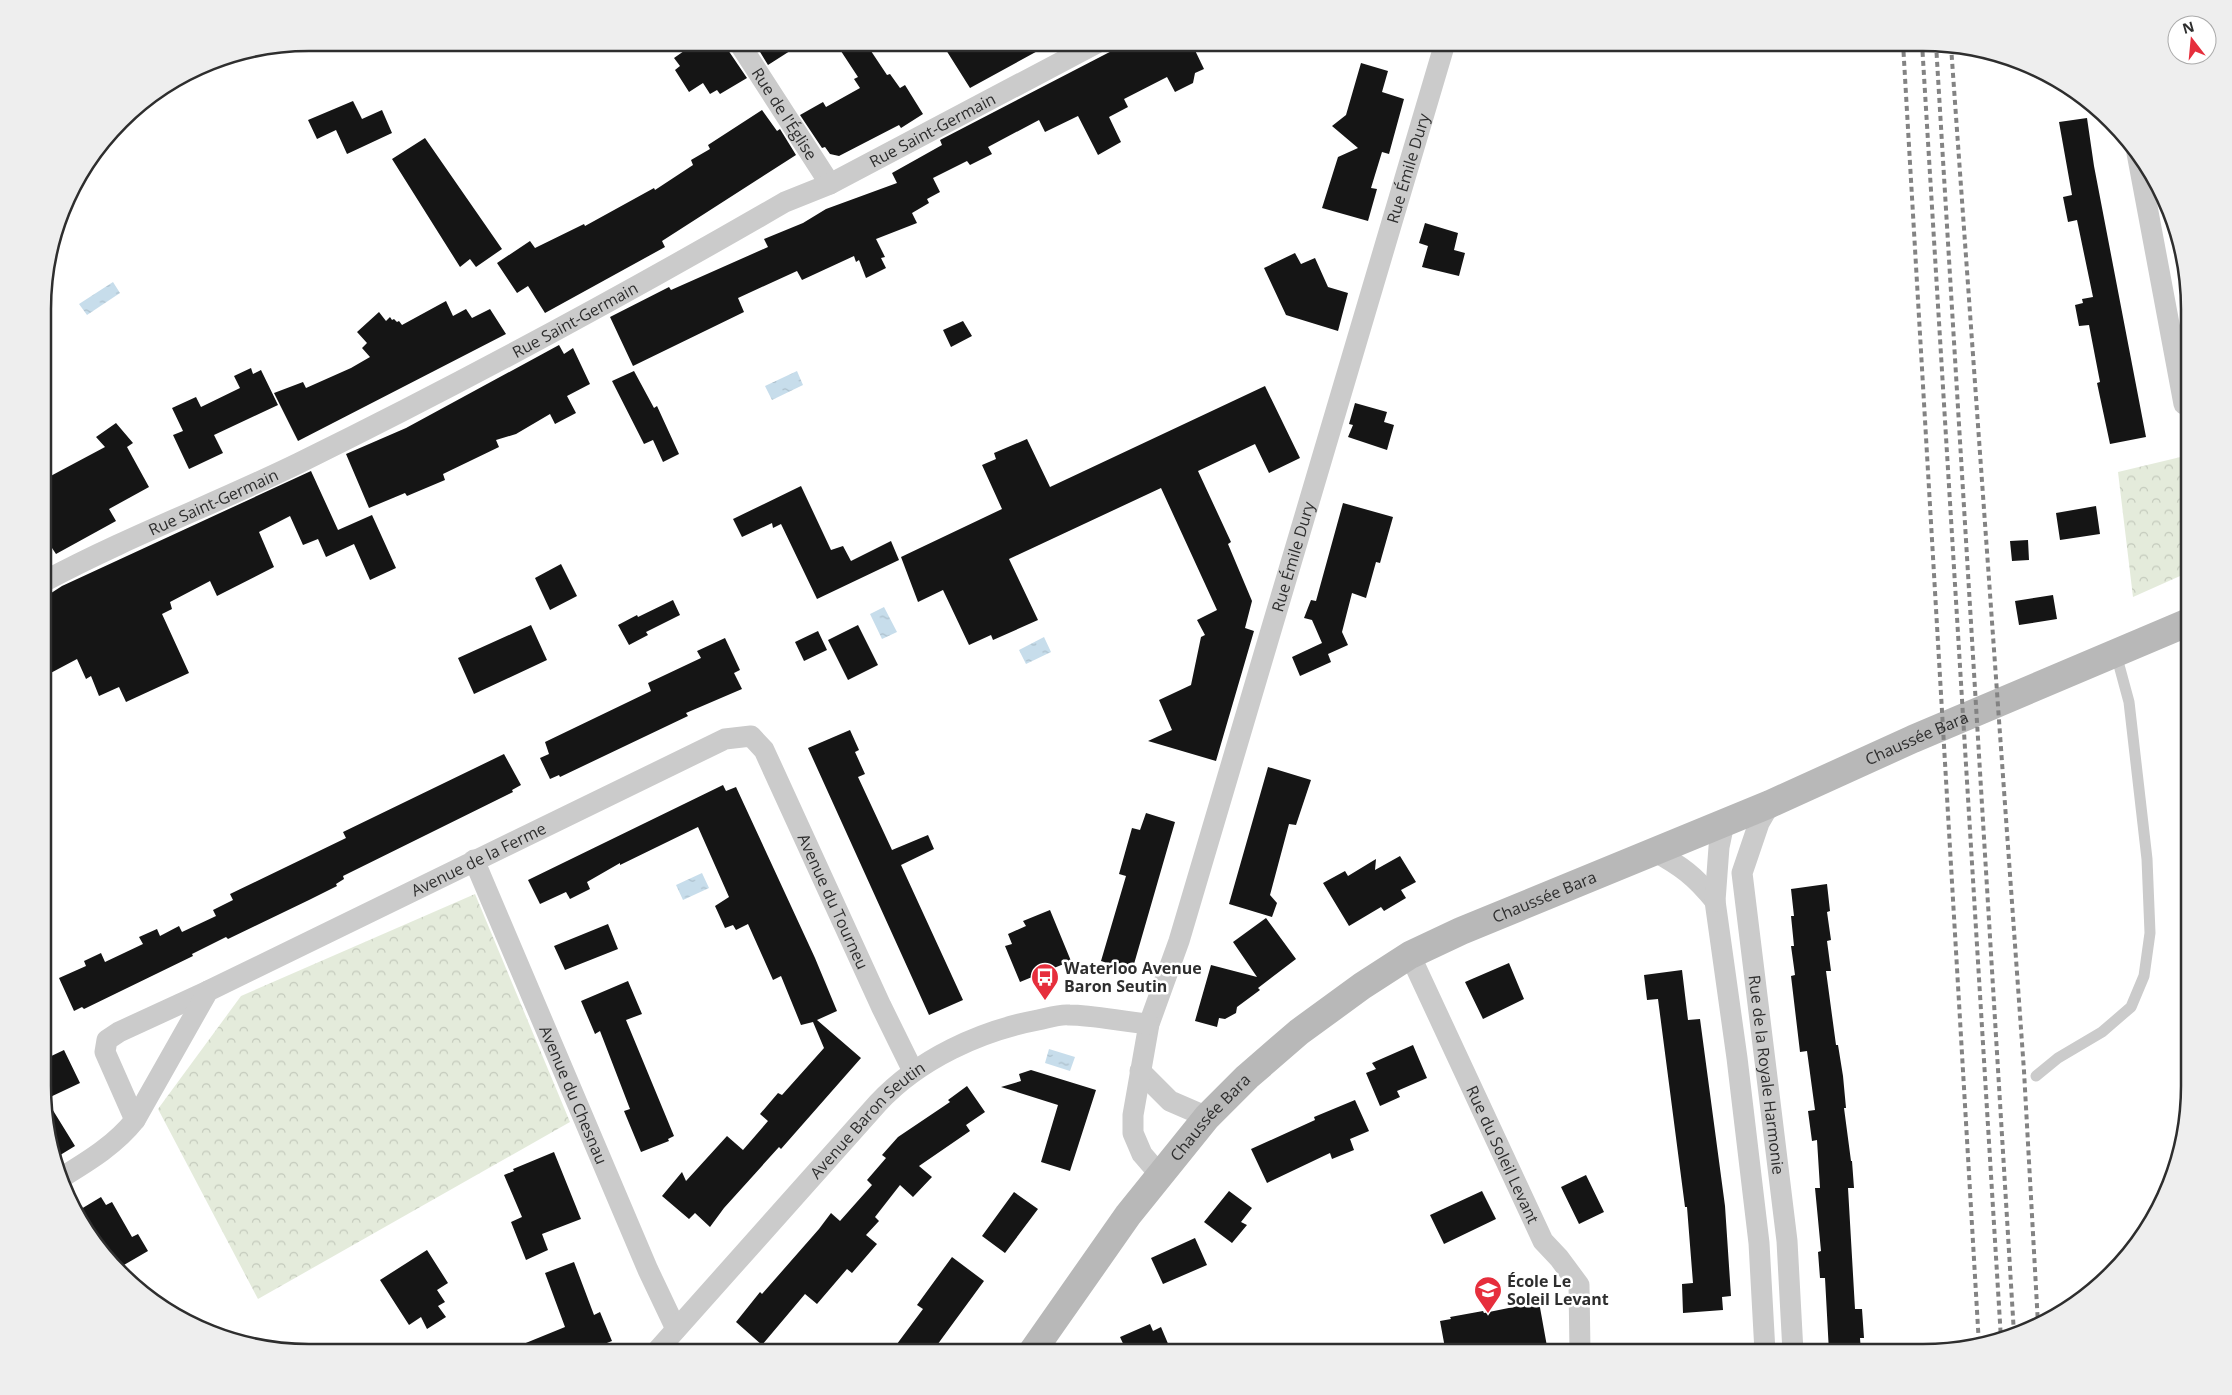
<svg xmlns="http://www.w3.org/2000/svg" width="2232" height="1395" viewBox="0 0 2232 1395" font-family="'Open Sans',sans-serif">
	<defs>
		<pattern id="park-crowns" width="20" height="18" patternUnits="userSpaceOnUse" patternTransform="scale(1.25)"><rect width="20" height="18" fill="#e4ebdb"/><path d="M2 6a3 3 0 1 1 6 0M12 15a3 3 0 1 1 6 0" fill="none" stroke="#c4cabc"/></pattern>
		<pattern id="water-ripples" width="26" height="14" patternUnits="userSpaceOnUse" patternTransform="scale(1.25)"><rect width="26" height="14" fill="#c7ddeb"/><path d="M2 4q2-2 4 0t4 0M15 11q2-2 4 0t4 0" fill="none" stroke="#abbeca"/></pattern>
	</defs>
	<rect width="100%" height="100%" fill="#fff"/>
	<!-- park -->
	<path fill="url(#park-crowns)" d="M 2189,455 L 2189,572 L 2133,597 L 2118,472 Z
		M 475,894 L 570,1122 L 258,1299 L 158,1109 L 241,996 Z"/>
	<!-- water -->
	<path fill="url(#water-ripples)" d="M 113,282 L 120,293 L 87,315 L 79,304 Z
		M 797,371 L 803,385 L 772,400 L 765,386 Z
		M 884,607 L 897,632 L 882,639 L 870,614 Z
		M 1044,637 L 1051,652 L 1026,664 L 1019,650 Z
		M 702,873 L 709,888 L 683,900 L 676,885 Z
		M 1049,1049 L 1075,1057 L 1070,1071 L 1045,1063 Z"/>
	<!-- building -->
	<path fill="#151515" d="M 679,42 L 727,42 L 728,50 L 747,78 L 720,94 L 717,90 L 710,94 L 703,83 L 689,92 L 675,70 L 680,66 L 674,58 L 684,51 Z
		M 754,42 L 804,42 L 768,65 Z
		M 835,42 L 865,42 L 887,75 L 890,74 L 900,88 L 905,85 L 923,114 L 901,128 L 899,125 L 839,156 L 830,154 L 825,147 L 822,148 L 800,115 L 823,102 L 826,107 L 860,88 L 854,79 L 858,77 Z
		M 941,42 L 1054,42 L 970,88 Z
		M 1129,42 L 1191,42 L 1204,69 L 1195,73 L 1193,83 L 1175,92 L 1167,77 L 1124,99 L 1128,107 L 1109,117 L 1121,142 L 1098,155 L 1078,116 L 1045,132 L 1039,120 L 988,147 L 992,154 L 970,165 L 967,161 L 933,178 L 940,192 L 927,199 L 929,203 L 912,213 L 917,223 L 876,239 L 885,257 L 881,258 L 886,268 L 866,278 L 859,260 L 856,262 L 854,256 L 802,280 L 797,271 L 738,298 L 744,312 L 633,366 L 610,317 L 669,287 L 671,290 L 768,247 L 764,239 L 803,223 L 826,209 L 897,183 L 892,173 L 942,145 L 940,140 Z
		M 1361,63 L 1388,71 L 1382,92 L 1404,99 L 1389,154 L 1382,152 L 1371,188 L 1377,189 L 1368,221 L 1322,208 L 1338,157 L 1358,148 L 1332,126 L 1346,115 Z
		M 353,101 L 362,119 L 382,110 L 392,133 L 347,154 L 336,130 L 317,139 L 308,120 Z
		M 762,110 L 777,131 L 780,129 L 796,155 L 662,241 L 665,247 L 545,313 L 528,286 L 517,293 L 497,263 L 530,241 L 535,248 L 584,224 L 585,226 L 654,188 L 655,190 L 693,165 L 691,160 L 710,149 L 708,145 Z
		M 2087,118 L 2094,166 L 2146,437 L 2110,444 L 2097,383 L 2100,382 L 2089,325 L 2079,326 L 2075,305 L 2083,303 L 2082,299 L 2093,297 L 2077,220 L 2068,222 L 2063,197 L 2072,195 L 2059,122 Z
		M 425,138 L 502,249 L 476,267 L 470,259 L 460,267 L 392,159 Z
		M 1425,223 L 1458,233 L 1454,250 L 1465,253 L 1459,276 L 1422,267 L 1428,246 L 1419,243 Z
		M 1295,253 L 1301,264 L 1315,258 L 1328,287 L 1348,293 L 1338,331 L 1286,315 L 1264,268 Z
		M 446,301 L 453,316 L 466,309 L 472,318 L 490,309 L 506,334 L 298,441 L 274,393 L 303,382 L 306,388 L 351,368 L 370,357 L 362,348 L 367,343 L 357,332 L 379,312 L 386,321 L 390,317 L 392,320 L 394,319 L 397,322 L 399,321 L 402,325 Z
		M 963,321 L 972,336 L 951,347 L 943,330 Z
		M 559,345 L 564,354 L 573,348 L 590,384 L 567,396 L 576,413 L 555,424 L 550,414 L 516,434 L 496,440 L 499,447 L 443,474 L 445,480 L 407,496 L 405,493 L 369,508 L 346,454 L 406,428 Z
		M 251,368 L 253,374 L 261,370 L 278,405 L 214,435 L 223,453 L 189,469 L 173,435 L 183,431 L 172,408 L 196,397 L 201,407 L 240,388 L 234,376 Z
		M 634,371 L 654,408 L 657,406 L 679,454 L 663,462 L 653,440 L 644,444 L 612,381 Z
		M 1265,386 L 1300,458 L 1269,473 L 1255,444 L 1198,471 L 1231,542 L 1228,544 L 1252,601 L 1245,628 L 1254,631 L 1216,761 L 1148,741 L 1172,730 L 1159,700 L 1191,685 L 1201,637 L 1205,635 L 1197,620 L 1217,610 L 1161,488 L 1009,559 L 1038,620 L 993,640 L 991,635 L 969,645 L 943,590 L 918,602 L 901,557 L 1002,509 L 982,465 L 996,459 L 994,453 L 1027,439 L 1050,487 Z
		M 1355,403 L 1387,412 L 1384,422 L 1394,425 L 1387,450 L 1348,437 L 1353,425 L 1349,424 Z
		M 116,423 L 133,443 L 127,447 L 149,487 L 109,509 L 116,521 L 56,554 L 52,548 L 45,553 L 45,479 L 105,447 L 96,437 Z
		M 311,471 L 338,530 L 372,515 L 396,568 L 370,580 L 354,544 L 326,557 L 318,539 L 303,545 L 290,516 L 259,532 L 274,567 L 217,596 L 210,581 L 170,602 L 172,609 L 162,614 L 189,673 L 126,702 L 119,687 L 99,696 L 91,676 L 86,679 L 77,659 L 45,676 L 45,597 L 62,586 Z
		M 801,486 L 831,550 L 843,546 L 851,561 L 891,541 L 899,560 L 817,599 L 781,524 L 773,528 L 772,523 L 742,537 L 733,519 Z
		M 1343,503 L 1393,517 L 1380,563 L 1376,562 L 1366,598 L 1352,593 L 1342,632 L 1348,645 L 1328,654 L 1331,662 L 1300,676 L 1292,657 L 1322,643 L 1312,620 L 1304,618 L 1311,600 L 1316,601 Z
		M 2096,506 L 2100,534 L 2060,540 L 2056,513 Z
		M 2028,540 L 2029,560 L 2012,561 L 2010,541 Z
		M 561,564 L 577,596 L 550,610 L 535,578 Z
		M 2053,595 L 2057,619 L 2019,625 L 2015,601 Z
		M 673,600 L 680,615 L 646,632 L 648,635 L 629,645 L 618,625 L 637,615 L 638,617 Z
		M 531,625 L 547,660 L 474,694 L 458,658 Z
		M 858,625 L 878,665 L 848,680 L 828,640 Z
		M 818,631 L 827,650 L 804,661 L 795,642 Z
		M 725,638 L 740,670 L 734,673 L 742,689 L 686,713 L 688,716 L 560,777 L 559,775 L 550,779 L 540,758 L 549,754 L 545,742 L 651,691 L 648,683 L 701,658 L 697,651 Z
		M 850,730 L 859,750 L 855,752 L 865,774 L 858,777 L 892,850 L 928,835 L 934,849 L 901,865 L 963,1000 L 929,1015 L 808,748 Z
		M 504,754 L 521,785 L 512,790 L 513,792 L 343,876 L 344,879 L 336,884 L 337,886 L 309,900 L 228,939 L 226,937 L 192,954 L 193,956 L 84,1009 L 82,1007 L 74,1011 L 59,978 L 86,966 L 84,961 L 101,953 L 105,962 L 143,944 L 139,937 L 157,929 L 160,936 L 179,926 L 182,932 L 216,916 L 213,910 L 233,900 L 230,894 L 346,838 L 343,832 Z
		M 1268,767 L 1311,780 L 1296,825 L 1289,824 L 1270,895 L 1277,903 L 1272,917 L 1229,904 Z
		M 723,785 L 726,791 L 736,787 L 815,958 L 837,1011 L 817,1020 L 861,1058 L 781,1149 L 779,1147 L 724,1208 L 710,1227 L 695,1213 L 689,1219 L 662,1196 L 682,1172 L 686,1181 L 727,1136 L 743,1150 L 768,1121 L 760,1114 L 778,1093 L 782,1095 L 824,1048 L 813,1022 L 801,1025 L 781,976 L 773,980 L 748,924 L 736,930 L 733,925 L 725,928 L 715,906 L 729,897 L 698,827 L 620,865 L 620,863 L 587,882 L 590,889 L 570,899 L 566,892 L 540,904 L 528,880 Z
		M 1146,813 L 1175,822 L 1132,971 L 1101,961 L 1126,876 L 1119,874 L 1132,828 L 1140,830 Z
		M 1400,856 L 1416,882 L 1401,890 L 1406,898 L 1384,911 L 1381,907 L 1349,926 L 1323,883 L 1345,871 L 1348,876 L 1376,859 L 1375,870 Z
		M 1827,884 L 1830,911 L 1827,912 L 1831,940 L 1827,941 L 1831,971 L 1826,971 L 1836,1045 L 1838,1045 L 1843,1076 L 1846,1108 L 1844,1108 L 1851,1161 L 1852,1161 L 1854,1188 L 1848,1188 L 1855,1309 L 1862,1309 L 1864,1338 L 1860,1338 L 1861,1352 L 1829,1352 L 1825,1278 L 1820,1278 L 1818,1252 L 1821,1251 L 1815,1188 L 1820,1188 L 1817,1140 L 1812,1141 L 1808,1111 L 1815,1110 L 1807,1051 L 1800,1052 L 1791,976 L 1795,975 L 1791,946 L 1794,946 L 1791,916 L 1794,916 L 1791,889 Z
		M 1050,910 L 1071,961 L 1020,982 L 1005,946 L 1012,944 L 1008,934 L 1026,926 L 1023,921 Z
		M 1266,918 L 1296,959 L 1258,988 L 1260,990 L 1237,1007 L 1236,1013 L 1225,1019 L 1219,1018 L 1217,1027 L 1195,1021 L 1211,965 L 1257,977 L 1233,942 Z
		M 608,924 L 618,949 L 565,970 L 554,946 Z
		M 1509,963 L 1524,999 L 1483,1019 L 1465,982 Z
		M 1682,970 L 1688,1020 L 1700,1019 L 1725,1206 L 1731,1296 L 1722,1297 L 1723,1310 L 1683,1313 L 1682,1284 L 1693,1283 L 1687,1207 L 1685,1207 L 1658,999 L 1647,1000 L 1644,975 Z
		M 628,981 L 642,1014 L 626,1020 L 674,1136 L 668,1139 L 669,1141 L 641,1152 L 624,1111 L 630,1109 L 600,1031 L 595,1034 L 581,1001 Z
		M 1413,1045 L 1427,1078 L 1397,1091 L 1400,1097 L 1380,1106 L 1366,1073 L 1376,1069 L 1372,1063 Z
		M 64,1050 L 80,1083 L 46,1099 L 75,1146 L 57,1157 L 45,1120 L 45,1059 Z
		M 1031,1070 L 1096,1090 L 1070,1171 L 1041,1162 L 1058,1105 L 1001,1087 L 1021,1081 L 1019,1074 Z
		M 967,1086 L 985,1112 L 966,1125 L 970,1131 L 919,1166 L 932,1177 L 913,1197 L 900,1185 L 875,1217 L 879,1221 L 866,1235 L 877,1244 L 852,1273 L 847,1269 L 817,1304 L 805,1294 L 762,1345 L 736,1322 L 760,1292 L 762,1294 L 819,1229 L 831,1213 L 840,1221 L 872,1185 L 867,1180 L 886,1158 L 882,1155 L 898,1137 L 950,1102 L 948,1100 Z
		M 1355,1100 L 1369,1131 L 1350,1139 L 1354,1150 L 1332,1159 L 1330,1153 L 1267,1183 L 1251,1149 L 1315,1120 L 1314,1117 Z
		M 554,1152 L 581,1219 L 542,1234 L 548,1250 L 526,1260 L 511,1222 L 522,1217 L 504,1175 L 514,1171 L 513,1169 Z
		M 1586,1175 L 1604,1212 L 1579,1224 L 1561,1187 Z
		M 1229,1191 L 1252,1208 L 1241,1222 L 1247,1225 L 1232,1243 L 1204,1222 Z
		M 1482,1191 L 1496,1219 L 1444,1244 L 1430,1215 Z
		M 1014,1192 L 1038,1209 L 1005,1253 L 982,1236 Z
		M 101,1197 L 106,1205 L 112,1202 L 132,1237 L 138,1234 L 148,1251 L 117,1269 L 101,1249 L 83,1219 L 86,1217 L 81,1209 Z
		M 1195,1238 L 1207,1265 L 1163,1284 L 1151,1258 Z
		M 427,1250 L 448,1283 L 437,1290 L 445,1302 L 438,1306 L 446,1317 L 427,1329 L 421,1317 L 409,1325 L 380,1280 Z
		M 952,1257 L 984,1281 L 932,1352 L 891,1352 L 923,1309 L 917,1305 Z
		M 574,1262 L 594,1315 L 600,1312 L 612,1341 L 584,1352 L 504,1352 L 565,1327 L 545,1273 Z
		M 1539,1302 L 1548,1352 L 1449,1352 L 1448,1348 L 1445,1348 L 1440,1321 L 1451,1319 L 1450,1317 L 1483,1311 L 1484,1313 Z
		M 1150,1324 L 1153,1331 L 1161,1327 L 1169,1346 L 1154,1352 L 1127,1352 L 1120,1337 Z"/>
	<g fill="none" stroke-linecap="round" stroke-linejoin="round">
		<!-- service -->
		<path stroke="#cbcbcb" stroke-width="11" d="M 2036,1076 L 2058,1058 L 2102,1032 L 2131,1007 L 2144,976 L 2150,933 L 2147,859 L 2129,702 L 2116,654"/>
		<!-- minor -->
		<g stroke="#cbcbcb" stroke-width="21">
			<path id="s1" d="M 739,43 L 830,184"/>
			<path d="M 2137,153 L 2184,404"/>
			<path id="s2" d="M 45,581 C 127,537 215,504 299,463 C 464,382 626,294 785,202 L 830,184 L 1097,43"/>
			<path id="s3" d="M 1770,804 L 1759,823 L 1742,873 L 1787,1241 L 1793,1352"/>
			<path d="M 1654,851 C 1681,866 1695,876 1715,901 L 1737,1058 L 1759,1243 L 1765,1352"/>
			<path id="s4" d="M 474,860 L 648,1270 L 676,1329"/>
			<path d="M 1715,901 L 1719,847 L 1724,823"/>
			<path id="s5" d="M 1410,955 L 1543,1241 L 1559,1258 L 1579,1285 L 1580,1352"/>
			<path d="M 1140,1071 L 1170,1101 L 1207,1117"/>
			<path d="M 135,1120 L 105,1052 L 107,1040 L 119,1032 L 208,991"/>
			<path id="s6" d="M 1160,1175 L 1142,1154 L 1133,1133 L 1133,1115 L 1149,1024 L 1179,941 L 1445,43"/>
			<path id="s7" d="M 64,1176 C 90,1160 116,1144 135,1120 L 208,991 L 725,739 L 751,736 L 764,750 L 881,1006 L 913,1071"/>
			<path id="s8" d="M 656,1352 L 878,1103 C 919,1059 980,1031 1038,1020 C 1048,1018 1059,1014 1069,1015 C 1095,1015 1122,1022 1149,1024"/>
		</g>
		<!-- secondary -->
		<path stroke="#b8b8b8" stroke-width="28" id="s9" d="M 1032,1352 L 1128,1215 L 1207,1117 L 1247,1077 L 1299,1032 L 1362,986 L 1410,955 L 1461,931 L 1770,804 L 1913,739 L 2189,622"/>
		<!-- rail -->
		<path stroke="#838383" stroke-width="4" stroke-dasharray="5 4" stroke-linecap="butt" d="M 1903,43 L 1979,1345
			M 1922,43 L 2001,1339
			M 1936,44 L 2014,1334
			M 1951,46 L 2024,1071 L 2038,1324"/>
	</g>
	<!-- icons -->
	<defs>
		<g id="bus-pin" transform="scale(1.4375)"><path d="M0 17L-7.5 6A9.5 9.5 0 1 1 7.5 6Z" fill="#e62e3c" stroke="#fff"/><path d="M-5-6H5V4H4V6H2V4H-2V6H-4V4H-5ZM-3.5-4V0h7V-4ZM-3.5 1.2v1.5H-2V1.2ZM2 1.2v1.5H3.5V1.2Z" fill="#fff"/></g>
		<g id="school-pin" transform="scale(1.4375)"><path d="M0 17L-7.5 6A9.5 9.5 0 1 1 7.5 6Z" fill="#e62e3c" stroke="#fff"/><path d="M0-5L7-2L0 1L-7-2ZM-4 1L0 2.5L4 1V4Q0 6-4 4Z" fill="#fff"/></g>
	</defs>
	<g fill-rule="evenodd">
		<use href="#bus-pin" x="1045" y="977"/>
		<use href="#school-pin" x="1488" y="1290"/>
	</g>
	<g text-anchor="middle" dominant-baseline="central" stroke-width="5" stroke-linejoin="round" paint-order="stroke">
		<!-- street labels -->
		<g font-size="16" fill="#2e2e2e" stroke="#fff">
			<text stroke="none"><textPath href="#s1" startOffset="84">Rue de l'Église</textPath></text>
			<text stroke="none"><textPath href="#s2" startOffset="996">Rue Saint-Germain</textPath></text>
			<text stroke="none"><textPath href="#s6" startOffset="1055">Rue Émile Dury</textPath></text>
			<text stroke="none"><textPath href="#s2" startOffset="591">Rue Saint-Germain</textPath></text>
			<text stroke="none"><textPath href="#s2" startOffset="186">Rue Saint-Germain</textPath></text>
			<text stroke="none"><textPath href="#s6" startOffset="650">Rue Émile Dury</textPath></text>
			<text stroke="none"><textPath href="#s9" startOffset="1105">Chaussée Bara</textPath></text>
			<text stroke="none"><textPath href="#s7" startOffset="540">Avenue de la Ferme</textPath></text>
			<text stroke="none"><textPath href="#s9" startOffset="700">Chaussée Bara</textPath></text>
			<text stroke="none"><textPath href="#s7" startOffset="1026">Avenue du Tourneu</textPath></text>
			<text stroke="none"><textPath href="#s3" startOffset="278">Rue de la Royale Harmonie</textPath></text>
			<text stroke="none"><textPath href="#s4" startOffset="255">Avenue du Chesnau</textPath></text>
			<text stroke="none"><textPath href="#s9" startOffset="295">Chaussée Bara</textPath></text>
			<text stroke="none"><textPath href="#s8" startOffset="314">Avenue Baron Seutin</textPath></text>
			<text stroke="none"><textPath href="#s5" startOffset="220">Rue du Soleil Levant</textPath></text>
		</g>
		<!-- poi labels -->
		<g font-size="16" font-weight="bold" fill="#2e2e2e" stroke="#fff" text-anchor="start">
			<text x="1064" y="968">Waterloo Avenue<tspan x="1064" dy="18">Baron Seutin</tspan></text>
			<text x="1507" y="1281">École Le<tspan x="1507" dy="18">Soleil Levant</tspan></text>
		</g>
	</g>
	<!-- crop -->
	<path d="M0 0H2232V1395H0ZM309 51H1923A258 258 0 0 1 2181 309V1086A258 258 0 0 1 1923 1344H309A258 258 0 0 1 51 1086V309A258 258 0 0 1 309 51Z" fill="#eee" fill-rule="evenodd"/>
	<path fill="none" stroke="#2e2e2e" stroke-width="2.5" d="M309 51H1923A258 258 0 0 1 2181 309V1086A258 258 0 0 1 1923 1344H309A258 258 0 0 1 51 1086V309A258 258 0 0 1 309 51Z"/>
	<!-- north arrow -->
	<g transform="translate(2192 40) rotate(344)"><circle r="24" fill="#ffffff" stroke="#ababab"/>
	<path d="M0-4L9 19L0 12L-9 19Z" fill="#e62e3c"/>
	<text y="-8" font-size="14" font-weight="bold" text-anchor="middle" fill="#2e2e2e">N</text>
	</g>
</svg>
